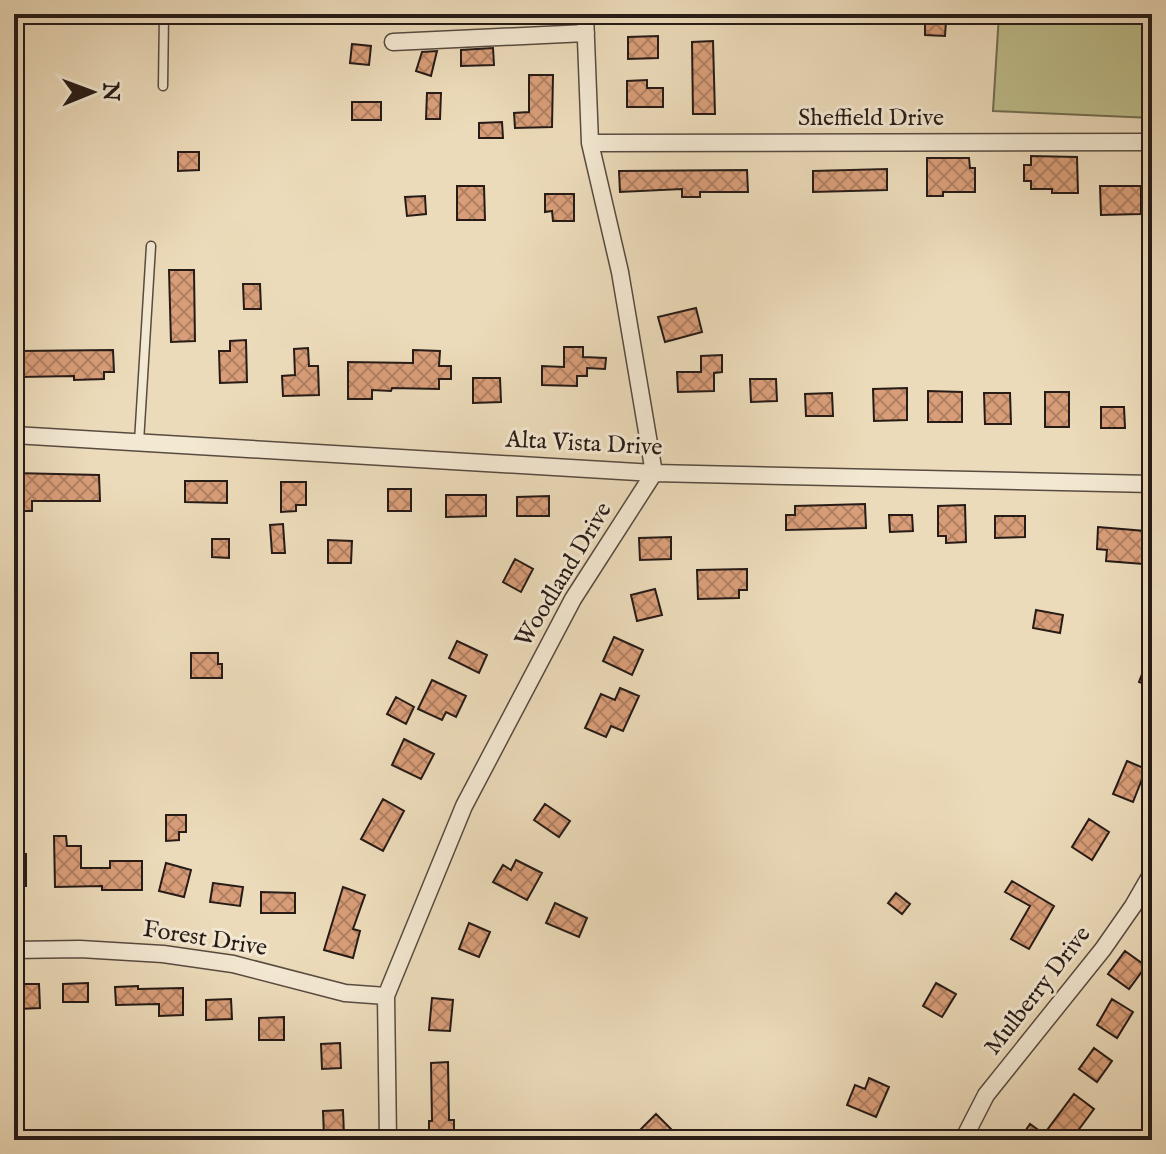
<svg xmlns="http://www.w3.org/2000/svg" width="1166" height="1154" viewBox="0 0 1166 1154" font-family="'IM FELL English',serif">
	<defs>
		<pattern id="building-cross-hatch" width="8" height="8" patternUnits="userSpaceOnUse" patternTransform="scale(2)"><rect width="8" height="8" fill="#d99e79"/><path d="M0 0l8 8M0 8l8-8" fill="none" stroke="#b08062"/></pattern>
	</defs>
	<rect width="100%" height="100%" fill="#ecdbba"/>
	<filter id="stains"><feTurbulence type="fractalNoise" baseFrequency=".0025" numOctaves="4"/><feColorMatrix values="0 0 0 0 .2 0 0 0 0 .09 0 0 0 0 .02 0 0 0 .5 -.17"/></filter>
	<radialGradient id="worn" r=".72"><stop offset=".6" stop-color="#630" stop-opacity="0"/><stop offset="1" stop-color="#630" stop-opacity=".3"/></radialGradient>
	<!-- green -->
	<path fill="#bebe8c" stroke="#726c52" stroke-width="2" d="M 999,14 L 1152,14 L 1152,118 L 993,111 Z"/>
	<!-- building -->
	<path fill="url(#building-cross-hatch)" stroke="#261b17" stroke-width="2" d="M 925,21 L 946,21 L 945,36 L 925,35 Z
		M 658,36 L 658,58 L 628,59 L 628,37 Z
		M 713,41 L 715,114 L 693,114 L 692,42 Z
		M 352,44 L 371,46 L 369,65 L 350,63 Z
		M 493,48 L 494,65 L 461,66 L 461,50 Z
		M 437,51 L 431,76 L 416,71 L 422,52 Z
		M 529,75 L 553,75 L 552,127 L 515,128 L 514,113 L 529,112 Z
		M 647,80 L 647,88 L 663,88 L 663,107 L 627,107 L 627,81 Z
		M 427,93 L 441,93 L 440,119 L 426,119 Z
		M 352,102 L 381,102 L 381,120 L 352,120 Z
		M 502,122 L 503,138 L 479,138 L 479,123 Z
		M 178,152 L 199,152 L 199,170 L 178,171 Z
		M 1031,156 L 1077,157 L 1078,193 L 1052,193 L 1052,189 L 1031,189 L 1031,181 L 1024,181 L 1024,165 L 1031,165 Z
		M 927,158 L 969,158 L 970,168 L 975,168 L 975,192 L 943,192 L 943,196 L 927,196 Z
		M 887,169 L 887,190 L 813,192 L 813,171 Z
		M 747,170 L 748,192 L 700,192 L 700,197 L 682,197 L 682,189 L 620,192 L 619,171 Z
		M 457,186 L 484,186 L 485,220 L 457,220 Z
		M 1100,186 L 1141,186 L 1141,214 L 1101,215 Z
		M 545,194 L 574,194 L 574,221 L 553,221 L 552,211 L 545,212 Z
		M 425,196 L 426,214 L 407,216 L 405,197 Z
		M 169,270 L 194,270 L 195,341 L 171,342 Z
		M 243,284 L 260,284 L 261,309 L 244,309 Z
		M 696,308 L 702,332 L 665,342 L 658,317 Z
		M 246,340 L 247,382 L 220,383 L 219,351 L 230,351 L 230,341 Z
		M 564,347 L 583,347 L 583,357 L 606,358 L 605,369 L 587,368 L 587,376 L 577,376 L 577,386 L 542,385 L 542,366 L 564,367 Z
		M 308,348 L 309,366 L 318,366 L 319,395 L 283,396 L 282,376 L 295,375 L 294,349 Z
		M 113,350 L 114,372 L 104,372 L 104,379 L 74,380 L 74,376 L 20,377 L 19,351 Z
		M 413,350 L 440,351 L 439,366 L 451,366 L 451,379 L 439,379 L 439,389 L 392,388 L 391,391 L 372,390 L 372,399 L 348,399 L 348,362 L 413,363 Z
		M 722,355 L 722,372 L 714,373 L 714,391 L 678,392 L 677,372 L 701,372 L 701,356 Z
		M 473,378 L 500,378 L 501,402 L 473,403 Z
		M 750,379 L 776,379 L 777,401 L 751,402 Z
		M 907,388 L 907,420 L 874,421 L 873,389 Z
		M 928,391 L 962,392 L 962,422 L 928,422 Z
		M 1045,392 L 1069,392 L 1069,427 L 1045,427 Z
		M 832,393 L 833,416 L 806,416 L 805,394 Z
		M 984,393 L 1010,393 L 1011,424 L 985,424 Z
		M 1101,407 L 1124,407 L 1125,428 L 1101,428 Z
		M 14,473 L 99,475 L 100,501 L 32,501 L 32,511 L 14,511 Z
		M 185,481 L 227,481 L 227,503 L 185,502 Z
		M 281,482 L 306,482 L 306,505 L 296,505 L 296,511 L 281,512 Z
		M 388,489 L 411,489 L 411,511 L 388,511 Z
		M 446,495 L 486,495 L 486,516 L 446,517 Z
		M 549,496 L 549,516 L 517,516 L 517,497 Z
		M 865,504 L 866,528 L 786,530 L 786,515 L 795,515 L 795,506 Z
		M 965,505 L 966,542 L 946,543 L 946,536 L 938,536 L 938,506 Z
		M 889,515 L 912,515 L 913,531 L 890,532 Z
		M 995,516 L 1025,516 L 1025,537 L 995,538 Z
		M 283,524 L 285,553 L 272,553 L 270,525 Z
		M 1098,527 L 1145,531 L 1143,564 L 1106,561 L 1107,550 L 1097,549 Z
		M 671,537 L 671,559 L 640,560 L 639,538 Z
		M 212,539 L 229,539 L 229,558 L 212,557 Z
		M 328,540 L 352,541 L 351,563 L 328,563 Z
		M 515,559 L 533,569 L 521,592 L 503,582 Z
		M 747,569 L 747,590 L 739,590 L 739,598 L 698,599 L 697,570 Z
		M 655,589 L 662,615 L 637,621 L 631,595 Z
		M 1036,610 L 1063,615 L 1060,633 L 1033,628 Z
		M 614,637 L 643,650 L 632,675 L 603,661 Z
		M 457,641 L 487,655 L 479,673 L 449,658 Z
		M 1151,651 L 1152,651 L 1152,687 L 1139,682 Z
		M 191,653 L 218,653 L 218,664 L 222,664 L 222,678 L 191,678 Z
		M 432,680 L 466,696 L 456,717 L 446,712 L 442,720 L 418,709 Z
		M 620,688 L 639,696 L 623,731 L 611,726 L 606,737 L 585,728 L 601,694 L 615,700 Z
		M 396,697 L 414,707 L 406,724 L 387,714 Z
		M 404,739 L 434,754 L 421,779 L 392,765 Z
		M 1127,761 L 1146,769 L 1133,802 L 1113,794 Z
		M 383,799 L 404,811 L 383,851 L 361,839 Z
		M 545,804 L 570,821 L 559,837 L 534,820 Z
		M 166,815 L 186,815 L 186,832 L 179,832 L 179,840 L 166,841 Z
		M 1089,819 L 1109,832 L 1092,860 L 1072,847 Z
		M 54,836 L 66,836 L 67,846 L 81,846 L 81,868 L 110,868 L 110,861 L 142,861 L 142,890 L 102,890 L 102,886 L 55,887 Z
		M 14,854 L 26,854 L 26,886 L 14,886 Z
		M 516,860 L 542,873 L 527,900 L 493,882 L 503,865 L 511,870 Z
		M 166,863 L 191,870 L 184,897 L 159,891 Z
		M 1012,881 L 1054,906 L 1029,949 L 1011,939 L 1030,906 L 1005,892 Z
		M 213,883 L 243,887 L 240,906 L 210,902 Z
		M 343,887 L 365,895 L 353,929 L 360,931 L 353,958 L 324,950 Z
		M 261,892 L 295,893 L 295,913 L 261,913 Z
		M 896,893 L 910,904 L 902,914 L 888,903 Z
		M 555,903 L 587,918 L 579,937 L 546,923 Z
		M 469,923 L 490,932 L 479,957 L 459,949 Z
		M 1125,951 L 1146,966 L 1129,989 L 1108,974 Z
		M 88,983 L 88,1002 L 63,1002 L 63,984 Z
		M 936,983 L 956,994 L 942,1017 L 923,1006 Z
		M 18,984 L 39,984 L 40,1008 L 18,1009 Z
		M 138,986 L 138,989 L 183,988 L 183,1015 L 159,1016 L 159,1004 L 116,1005 L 115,987 Z
		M 432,998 L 453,1000 L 450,1031 L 429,1030 Z
		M 231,999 L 232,1019 L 206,1020 L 206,1000 Z
		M 1112,999 L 1133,1012 L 1117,1038 L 1097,1025 Z
		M 284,1017 L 284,1040 L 259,1040 L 259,1018 Z
		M 340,1043 L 341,1068 L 322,1069 L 321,1044 Z
		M 1094,1048 L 1112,1061 L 1097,1082 L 1079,1069 Z
		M 448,1062 L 449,1120 L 454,1120 L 454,1140 L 429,1140 L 429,1121 L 432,1121 L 431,1063 Z
		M 869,1078 L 889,1087 L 876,1117 L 847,1105 L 855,1085 L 865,1089 Z
		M 1074,1094 L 1094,1109 L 1071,1140 L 1019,1140 L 1030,1124 L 1044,1134 Z
		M 343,1110 L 344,1136 L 324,1137 L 323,1111 Z
		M 656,1114 L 682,1140 L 650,1140 L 640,1130 Z"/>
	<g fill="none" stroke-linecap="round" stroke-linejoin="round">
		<!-- service casing -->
		<g stroke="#584b40" stroke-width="11">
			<path id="service" d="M 163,86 L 164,14
				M 139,442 L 151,246"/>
		</g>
		<!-- minor casing -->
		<g stroke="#584b40" stroke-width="19">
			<path id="minor" d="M 393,42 L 586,33
				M 590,143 L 1152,142
				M 14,435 L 654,473 L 1152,484
				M 14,950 L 80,949 L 163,954 L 233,964 L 345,993 L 386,996
				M 388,1140 L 386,996 L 464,806 L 573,599 L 654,473 L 620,272 L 590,143 L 585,14
				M 963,1140 L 986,1095 L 1103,949 L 1133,906 L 1152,873"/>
		</g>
		<!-- service -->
		<use href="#service" stroke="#f3e8d2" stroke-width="8"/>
		<!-- minor -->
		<use href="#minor" stroke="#f3e8d2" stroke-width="16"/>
	</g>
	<g text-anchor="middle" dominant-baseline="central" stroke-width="6" stroke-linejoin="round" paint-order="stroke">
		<!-- street labels -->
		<g font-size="24" fill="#261b17" stroke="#f3e8d2">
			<text x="871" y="118">Sheffield Drive</text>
			<text transform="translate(584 444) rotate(3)">Alta Vista Drive</text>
			<text transform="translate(564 575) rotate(-59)">Woodland Drive</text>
			<text transform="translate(205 939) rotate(9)">Forest Drive</text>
			<text transform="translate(1038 991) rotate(-52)">Mulberry Drive</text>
		</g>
	</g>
	<!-- margin -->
	<rect width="1166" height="1154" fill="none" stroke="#ecdbba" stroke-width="48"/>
	<rect x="16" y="16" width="1134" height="1122" fill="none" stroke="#261b17" stroke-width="4"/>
	<rect x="24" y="24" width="1118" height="1106" fill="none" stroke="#261b17" stroke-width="2"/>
	<!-- north arrow -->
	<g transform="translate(92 92) rotate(89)" stroke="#f3e8d2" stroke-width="6" paint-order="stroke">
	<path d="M0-6L14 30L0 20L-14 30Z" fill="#261b17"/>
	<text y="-12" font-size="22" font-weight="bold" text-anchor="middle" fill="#261b17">N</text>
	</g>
	<rect width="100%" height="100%" filter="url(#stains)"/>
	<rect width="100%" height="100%" fill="url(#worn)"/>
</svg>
